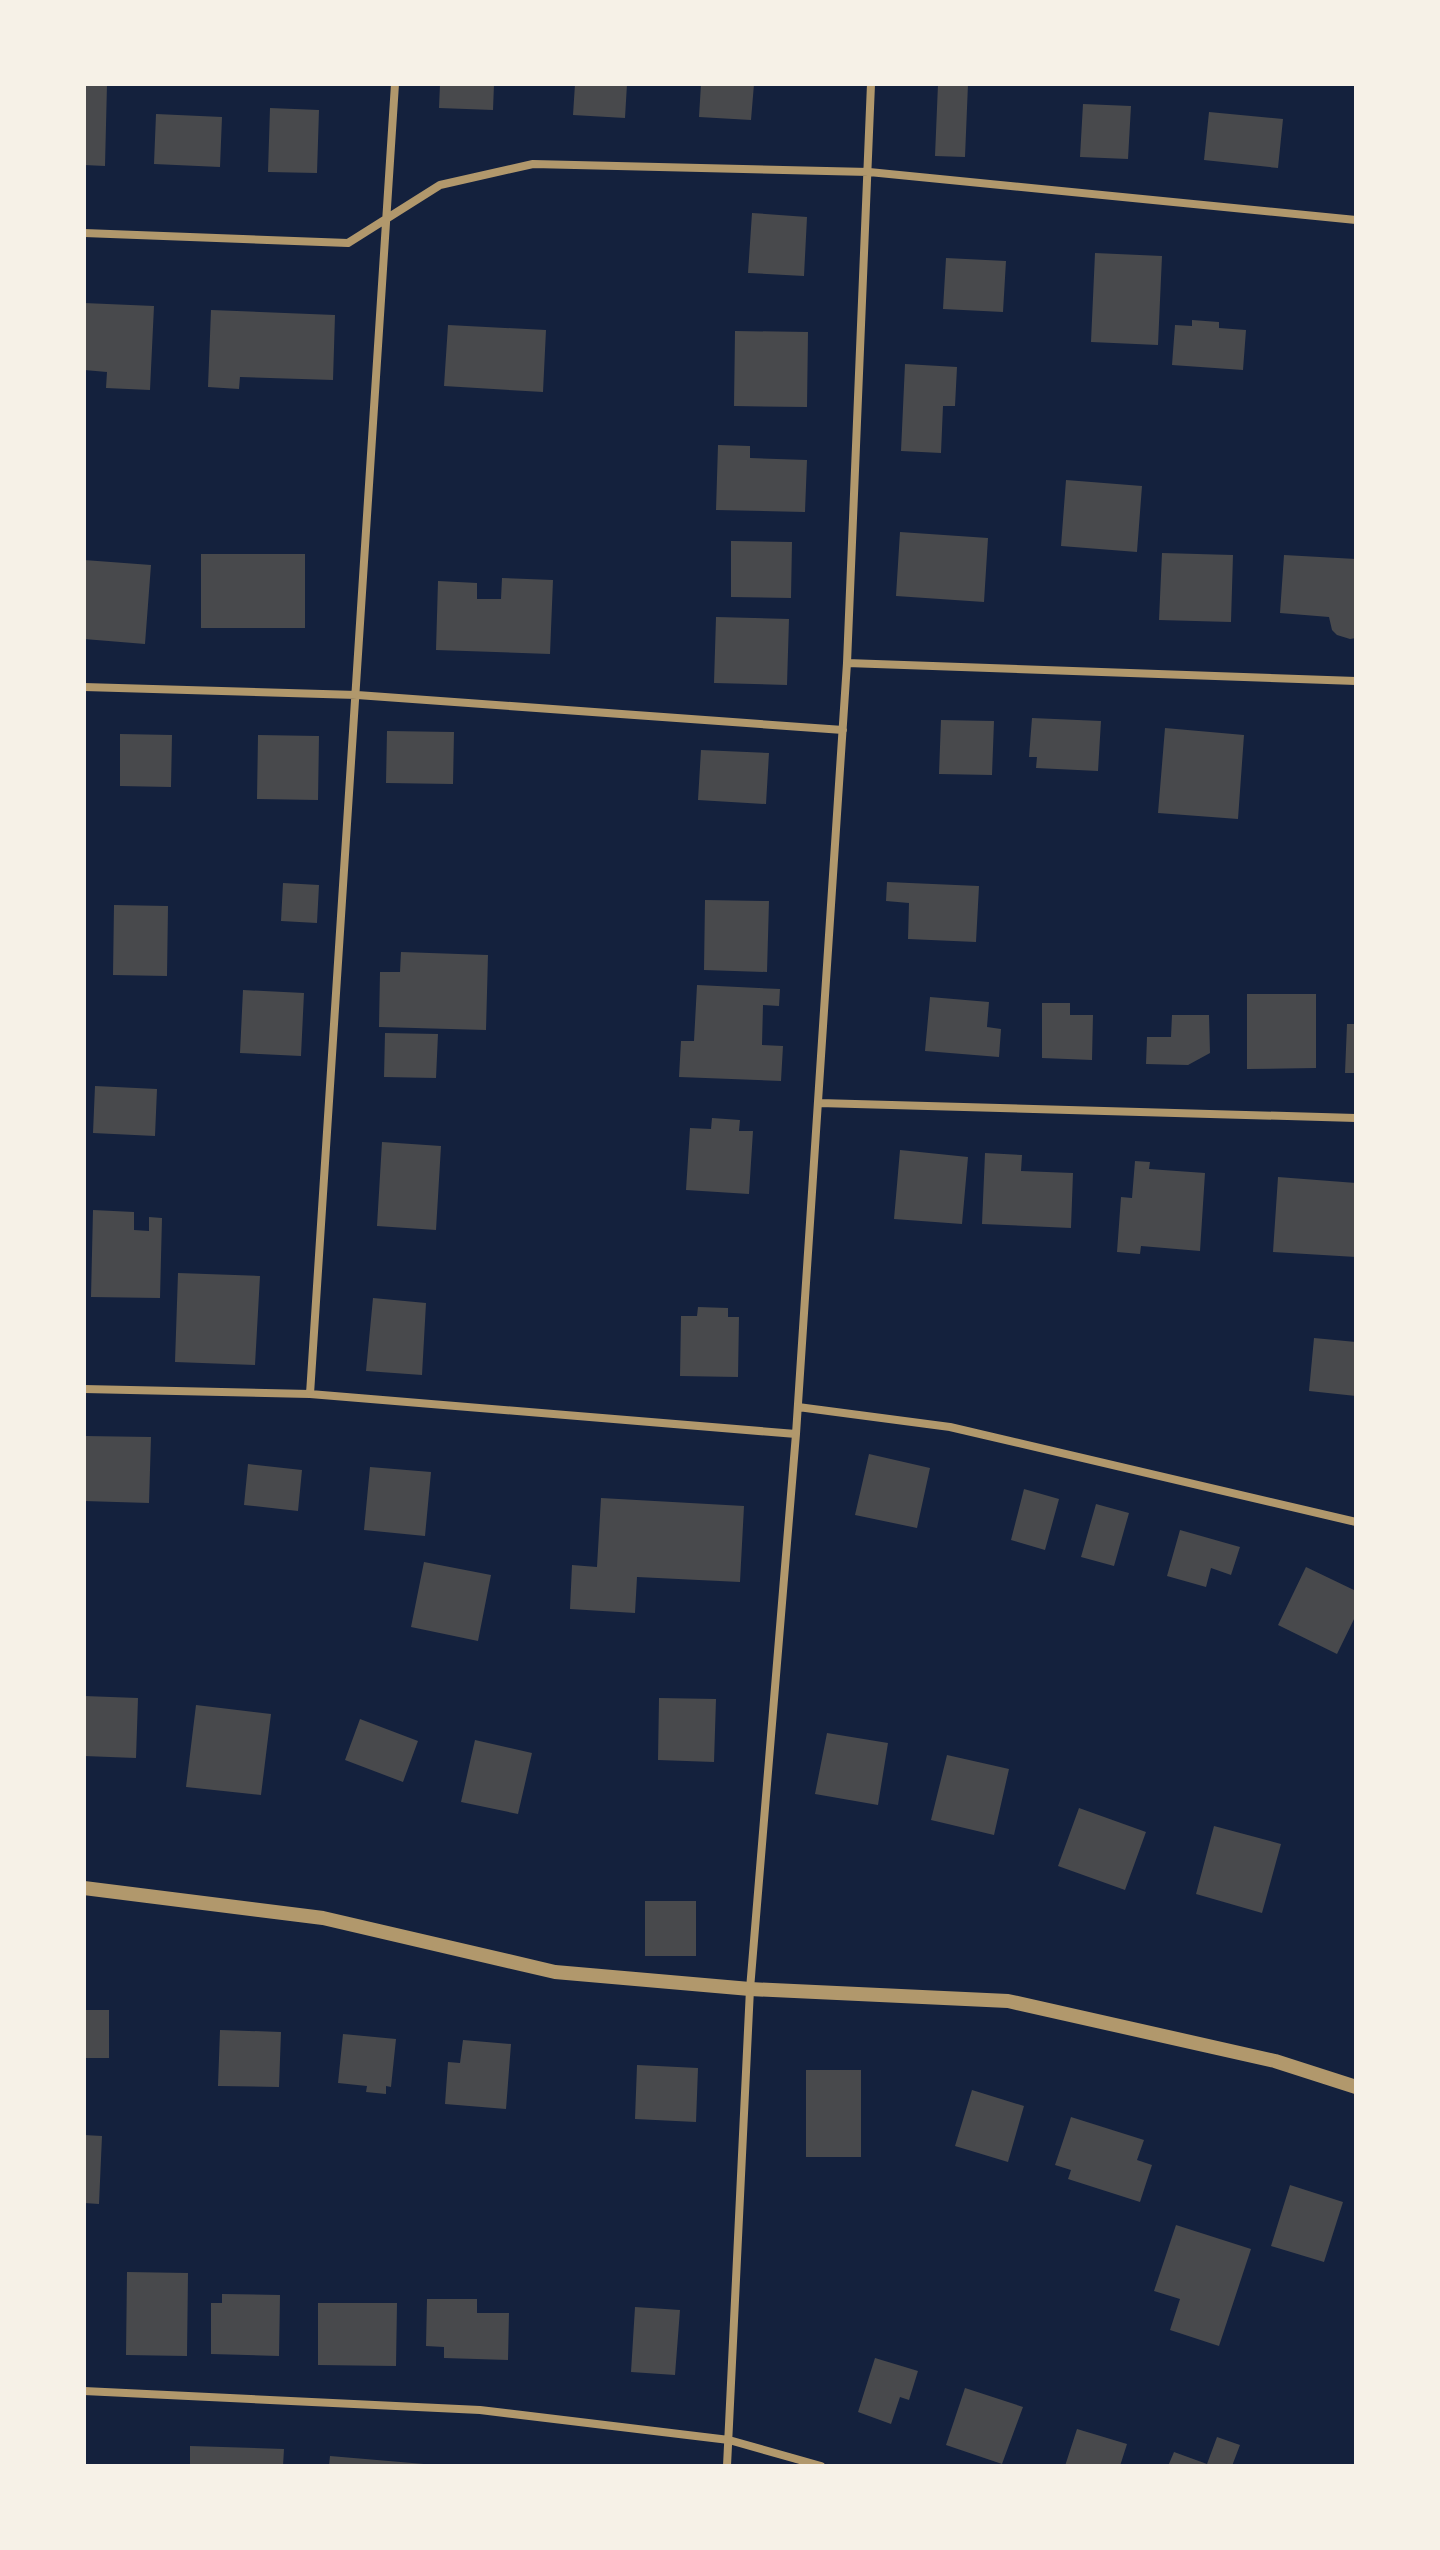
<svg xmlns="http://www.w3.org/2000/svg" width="1440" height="2550" viewBox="0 0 1440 2550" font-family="'Noto Sans',sans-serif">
	<rect width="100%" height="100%" fill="#14213d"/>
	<!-- building -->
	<path fill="#48494c" d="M 84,84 L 107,84 L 105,166 L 84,165 Z
		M 440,84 L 494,84 L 493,110 L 439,108 Z
		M 575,84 L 627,84 L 625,118 L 573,115 Z
		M 701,84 L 754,84 L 751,120 L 699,117 Z
		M 938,84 L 968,84 L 965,157 L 935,156 Z
		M 1083,104 L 1131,106 L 1128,159 L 1080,157 Z
		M 270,108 L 319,110 L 317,173 L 268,172 Z
		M 1209,112 L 1283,119 L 1278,168 L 1204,160 Z
		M 156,114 L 222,117 L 220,167 L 154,164 Z
		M 752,213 L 807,217 L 804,276 L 748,273 Z
		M 1095,253 L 1162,256 L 1158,345 L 1091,342 Z
		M 946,258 L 1006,261 L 1003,312 L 943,309 Z
		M 84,303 L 154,306 L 150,390 L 106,388 L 107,372 L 84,370 Z
		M 211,310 L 335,315 L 333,380 L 240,377 L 239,389 L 208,387 Z
		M 1192,320 L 1219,322 L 1219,328 L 1246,330 L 1243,370 L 1172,365 L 1175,325 L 1192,326 Z
		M 448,325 L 546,330 L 543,392 L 444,386 Z
		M 735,331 L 808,332 L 807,407 L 734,406 Z
		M 905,364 L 957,367 L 955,406 L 943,406 L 941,453 L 901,451 Z
		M 718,445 L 750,446 L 750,458 L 807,460 L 805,512 L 716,510 Z
		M 1066,480 L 1142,486 L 1137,552 L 1061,546 Z
		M 900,532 L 988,538 L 984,602 L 896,596 Z
		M 731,541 L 792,542 L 791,598 L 731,597 Z
		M 1162,553 L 1233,555 L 1231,622 L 1159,620 Z
		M 201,554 L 305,554 L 305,628 L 201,628 Z
		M 1284,555 L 1356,559 L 1356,638 L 1350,639 L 1337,635 L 1332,630 L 1329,617 L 1280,613 Z
		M 84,560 L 151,565 L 145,644 L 84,639 Z
		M 502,578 L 553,580 L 550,654 L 436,650 L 438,581 L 477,583 L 477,599 L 501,599 Z
		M 716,617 L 789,619 L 787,685 L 714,683 Z
		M 1032,718 L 1101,721 L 1098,771 L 1036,768 L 1037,757 L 1029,757 Z
		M 941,720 L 994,721 L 992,775 L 939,774 Z
		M 1165,728 L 1244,735 L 1238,819 L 1158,813 Z
		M 387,731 L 454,732 L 453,784 L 386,783 Z
		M 120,734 L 172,735 L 171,787 L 120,786 Z
		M 258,735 L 319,736 L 318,800 L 257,799 Z
		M 701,750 L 769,753 L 766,804 L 698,800 Z
		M 887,882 L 979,886 L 976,942 L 908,939 L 909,903 L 886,901 Z
		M 283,883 L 319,885 L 317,923 L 281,921 Z
		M 705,900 L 769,901 L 767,972 L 704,970 Z
		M 114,905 L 168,906 L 167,976 L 113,975 Z
		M 401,952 L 488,955 L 486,1030 L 379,1027 L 380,972 L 400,972 Z
		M 697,985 L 780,989 L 779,1006 L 763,1005 L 762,1045 L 783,1046 L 781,1081 L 679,1077 L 681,1041 L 694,1041 Z
		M 243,990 L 304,993 L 301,1056 L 240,1053 Z
		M 1247,994 L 1316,994 L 1316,1068 L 1247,1069 Z
		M 930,997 L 989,1002 L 987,1027 L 1001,1029 L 999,1057 L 925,1051 Z
		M 1042,1003 L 1070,1003 L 1070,1015 L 1093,1015 L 1092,1060 L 1042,1058 Z
		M 1172,1015 L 1209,1015 L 1210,1053 L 1188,1065 L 1146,1064 L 1147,1037 L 1171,1037 Z
		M 1347,1024 L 1356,1024 L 1356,1073 L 1345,1073 Z
		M 385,1033 L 438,1034 L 436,1078 L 384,1077 Z
		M 95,1086 L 157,1089 L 155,1136 L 93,1133 Z
		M 712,1118 L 740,1120 L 739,1131 L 753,1131 L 749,1194 L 686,1190 L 690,1128 L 711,1129 Z
		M 382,1142 L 441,1146 L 436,1230 L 377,1226 Z
		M 900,1150 L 968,1157 L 962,1224 L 894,1219 Z
		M 985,1153 L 1022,1155 L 1021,1171 L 1073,1173 L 1071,1228 L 982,1224 Z
		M 1135,1161 L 1150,1162 L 1149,1169 L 1205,1173 L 1200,1251 L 1141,1246 L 1140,1254 L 1117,1252 L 1121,1197 L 1132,1198 Z
		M 1278,1177 L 1356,1183 L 1356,1257 L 1273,1252 Z
		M 93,1210 L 134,1212 L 134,1230 L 149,1231 L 149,1217 L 162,1218 L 160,1298 L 91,1297 Z
		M 178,1273 L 260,1276 L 255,1365 L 175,1362 Z
		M 373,1298 L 426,1303 L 422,1375 L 366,1371 Z
		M 698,1307 L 728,1308 L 728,1317 L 739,1317 L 738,1377 L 680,1376 L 681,1316 L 697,1316 Z
		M 1314,1338 L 1356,1342 L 1356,1396 L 1309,1391 Z
		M 84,1436 L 151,1437 L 149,1503 L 84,1501 Z
		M 869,1454 L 930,1468 L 917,1528 L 855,1515 Z
		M 248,1464 L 302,1470 L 298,1511 L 244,1505 Z
		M 370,1467 L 431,1472 L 425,1536 L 364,1530 Z
		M 1024,1489 L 1059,1499 L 1045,1550 L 1011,1540 Z
		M 601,1498 L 744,1506 L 740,1582 L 637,1577 L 635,1613 L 570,1609 L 572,1565 L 597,1567 Z
		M 1096,1504 L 1129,1513 L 1114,1566 L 1081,1557 Z
		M 1180,1530 L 1240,1547 L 1231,1575 L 1211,1568 L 1206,1587 L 1167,1576 Z
		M 424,1562 L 491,1575 L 478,1641 L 411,1627 Z
		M 1306,1567 L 1356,1591 L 1356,1615 L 1337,1654 L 1278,1625 Z
		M 84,1696 L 138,1698 L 136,1758 L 84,1756 Z
		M 659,1698 L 716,1699 L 714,1762 L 658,1760 Z
		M 196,1705 L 271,1714 L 261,1795 L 186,1787 Z
		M 360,1719 L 418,1741 L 403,1782 L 345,1760 Z
		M 827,1733 L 888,1743 L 878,1805 L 815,1794 Z
		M 475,1740 L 532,1753 L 518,1814 L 461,1802 Z
		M 947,1755 L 1009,1769 L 994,1835 L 931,1820 Z
		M 1079,1808 L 1146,1832 L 1125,1890 L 1058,1866 Z
		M 1214,1826 L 1281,1844 L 1262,1913 L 1196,1894 Z
		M 645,1901 L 696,1901 L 696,1956 L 645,1956 Z
		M 84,2010 L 109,2010 L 109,2058 L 84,2058 Z
		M 220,2030 L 281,2032 L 279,2087 L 218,2086 Z
		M 343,2034 L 396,2039 L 391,2087 L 386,2086 L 386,2094 L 366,2092 L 367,2086 L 338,2083 Z
		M 463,2040 L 511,2044 L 506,2109 L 445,2104 L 448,2062 L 460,2063 Z
		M 637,2065 L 698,2068 L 696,2122 L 635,2119 Z
		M 806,2070 L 861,2070 L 861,2157 L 806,2157 Z
		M 972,2090 L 1024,2106 L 1008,2162 L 955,2146 Z
		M 1071,2117 L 1144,2140 L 1137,2160 L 1152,2165 L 1140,2202 L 1068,2179 L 1071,2170 L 1055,2165 Z
		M 84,2135 L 102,2136 L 99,2204 L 84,2203 Z
		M 1290,2185 L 1343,2202 L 1324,2262 L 1271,2246 Z
		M 1176,2225 L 1251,2249 L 1219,2346 L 1170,2330 L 1180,2299 L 1154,2291 Z
		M 127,2272 L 188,2273 L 187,2356 L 126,2355 Z
		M 222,2294 L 280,2295 L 279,2356 L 211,2354 L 211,2303 L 222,2303 Z
		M 427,2299 L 477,2299 L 477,2313 L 509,2313 L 508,2360 L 444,2358 L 444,2347 L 426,2346 Z
		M 318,2303 L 397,2303 L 396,2366 L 318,2365 Z
		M 635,2307 L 680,2310 L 675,2375 L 631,2372 Z
		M 875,2358 L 918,2371 L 909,2400 L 900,2397 L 891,2424 L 858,2412 Z
		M 965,2388 L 1023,2407 L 1002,2464 L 946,2445 Z
		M 1077,2429 L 1127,2444 L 1120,2466 L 1065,2466 Z
		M 1217,2437 L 1240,2445 L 1232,2466 L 1168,2466 L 1174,2452 L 1207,2464 Z
		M 190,2446 L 284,2449 L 283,2466 L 190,2466 Z
		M 330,2456 L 424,2464 L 423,2466 L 329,2466 Z"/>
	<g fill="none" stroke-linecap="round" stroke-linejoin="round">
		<!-- minor -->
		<path stroke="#b1986c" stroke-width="8" d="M 84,233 L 348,243 L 440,185 L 533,164 L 869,172 L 1356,220
			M 847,663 L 1356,681
			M 84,687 L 357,695 L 843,730
			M 819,1103 L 1356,1118
			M 84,1389 L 310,1394 L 796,1434
			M 310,1394 L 395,84
			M 798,1407 L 950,1427 L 1356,1522
			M 84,2391 L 480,2410 L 729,2440 L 821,2466
			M 727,2466 L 750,1989 L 796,1434 L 847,663 L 871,84"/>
		<!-- tertiary -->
		<path stroke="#b1986c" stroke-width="14" d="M 84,1888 L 323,1918 L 555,1972 L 750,1989 L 1008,2001 L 1275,2061 L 1356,2087"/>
	</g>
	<!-- border -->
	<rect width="1440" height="2550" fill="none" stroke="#f6f1e7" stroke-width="172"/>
</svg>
